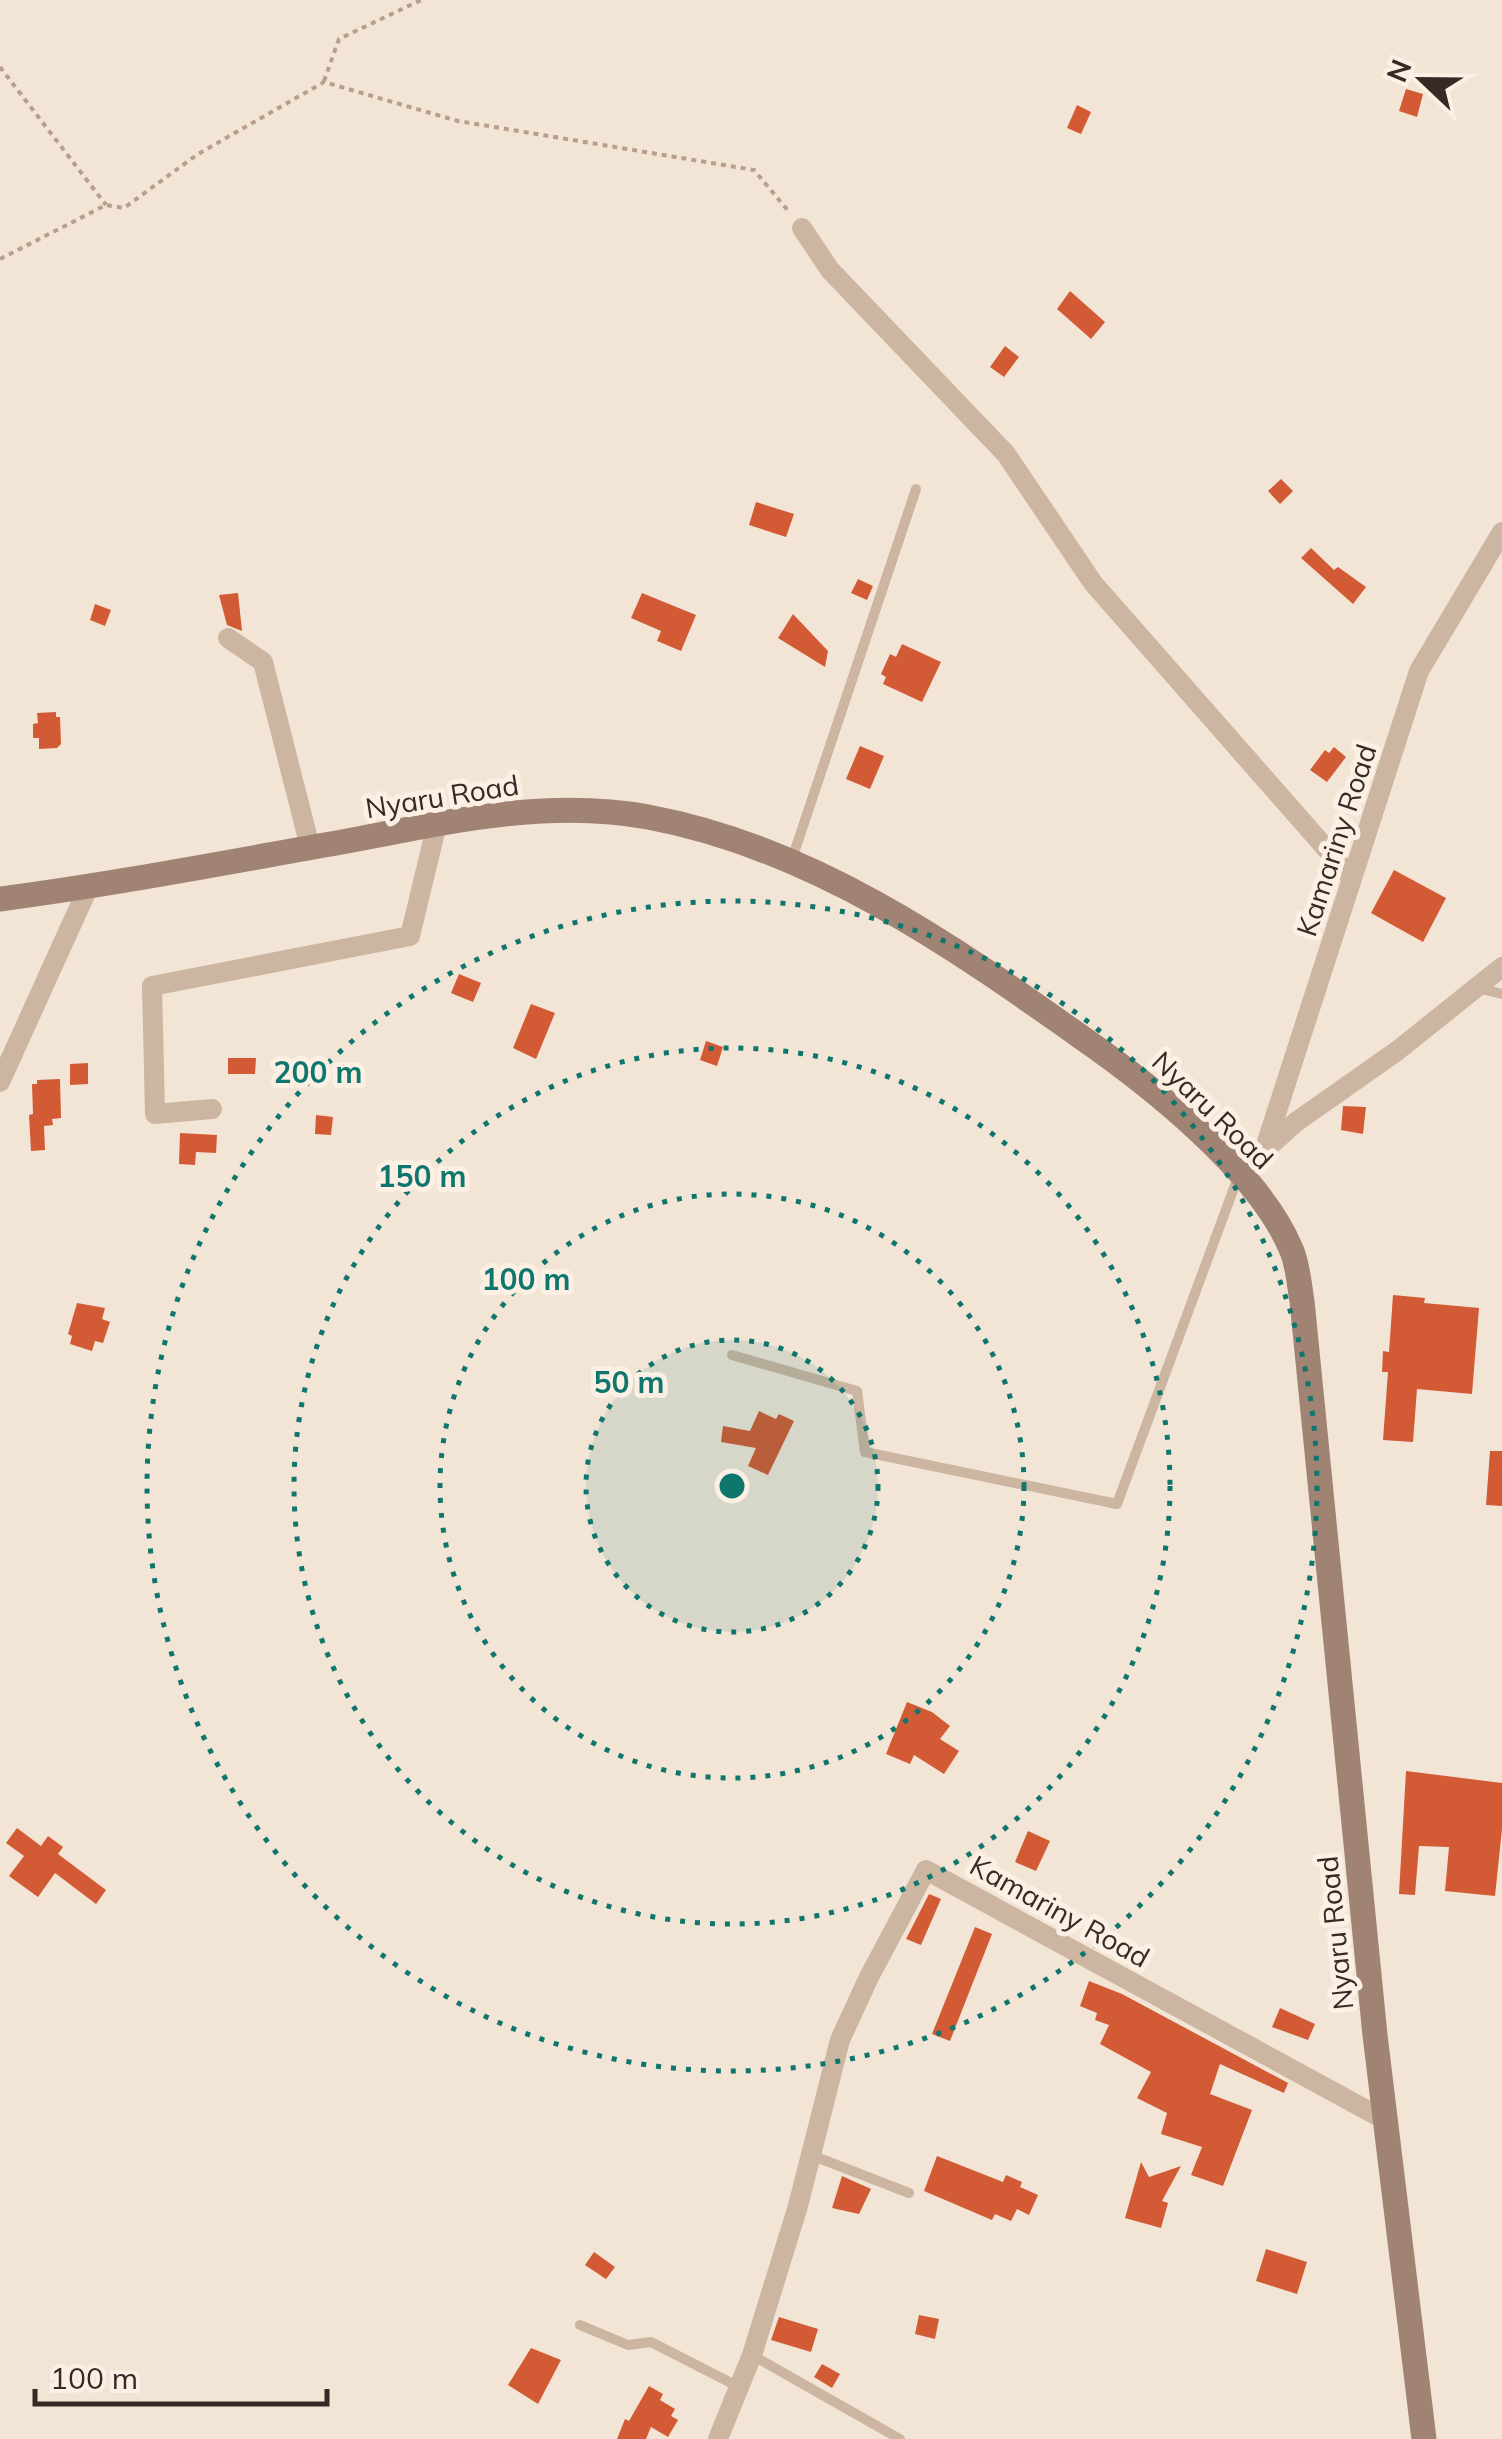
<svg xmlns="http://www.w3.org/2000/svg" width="1502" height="2439" viewBox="0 0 1502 2439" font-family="Mulish,sans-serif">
	<rect width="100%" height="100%" fill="#f3e5d6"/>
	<!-- building -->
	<path fill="#d25a35" d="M 1406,89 L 1423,94 L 1417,117 L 1399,111 Z
		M 1077,105 L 1091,112 L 1081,134 L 1067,128 Z
		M 1070,291 L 1105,322 L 1091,339 L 1057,309 Z
		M 1005,346 L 1019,357 L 1004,377 L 990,367 Z
		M 1281,479 L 1293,491 L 1280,504 L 1268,491 Z
		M 756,502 L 794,514 L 786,537 L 749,525 Z
		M 1311,548 L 1334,570 L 1338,567 L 1366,587 L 1353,604 L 1301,558 Z
		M 858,579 L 873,586 L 867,600 L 851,593 Z
		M 238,593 L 242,631 L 227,625 L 219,595 Z
		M 642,593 L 696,615 L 681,651 L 657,641 L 661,631 L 631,618 Z
		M 95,604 L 111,610 L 105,626 L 90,620 Z
		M 793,614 L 828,651 L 825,667 L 778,638 Z
		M 902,644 L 941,662 L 922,702 L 883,684 L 886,677 L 881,674 L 890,654 L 896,657 Z
		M 56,712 L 56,717 L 60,717 L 61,744 L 57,748 L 39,749 L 39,738 L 33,738 L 33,724 L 38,723 L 37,713 Z
		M 860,746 L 884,756 L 870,789 L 846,779 Z
		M 1334,747 L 1346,757 L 1327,782 L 1310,770 L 1325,750 L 1329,753 Z
		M 1394,870 L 1446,898 L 1423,942 L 1371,913 Z
		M 459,974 L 481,983 L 473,1002 L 451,993 Z
		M 531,1004 L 555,1013 L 536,1059 L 513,1048 Z
		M 706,1041 L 723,1047 L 717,1066 L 700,1060 Z
		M 228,1058 L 256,1058 L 255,1074 L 228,1074 Z
		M 88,1063 L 88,1084 L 70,1085 L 70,1064 Z
		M 60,1079 L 61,1118 L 52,1119 L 53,1125 L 44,1126 L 45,1150 L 31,1151 L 29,1115 L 33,1114 L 32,1084 L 37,1084 L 37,1080 Z
		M 1343,1106 L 1366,1107 L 1363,1134 L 1341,1130 Z
		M 316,1115 L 333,1117 L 331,1135 L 315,1134 Z
		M 180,1133 L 217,1135 L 216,1153 L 196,1152 L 195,1165 L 179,1164 Z
		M 1393,1295 L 1425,1298 L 1424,1303 L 1479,1308 L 1472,1394 L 1417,1389 L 1413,1442 L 1383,1440 L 1388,1372 L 1382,1372 L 1383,1351 L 1389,1352 Z
		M 77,1303 L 105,1308 L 102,1319 L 110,1322 L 103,1343 L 95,1341 L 92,1351 L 70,1344 L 72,1336 L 68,1334 Z
		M 759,1411 L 776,1419 L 779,1414 L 794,1421 L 768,1475 L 748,1466 L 756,1448 L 721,1442 L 723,1426 L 750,1431 Z
		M 1490,1451 L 1502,1451 L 1502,1506 L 1486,1505 Z
		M 907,1702 L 932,1712 L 950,1726 L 940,1739 L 959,1751 L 944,1774 L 914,1755 L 910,1764 L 886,1754 Z
		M 1406,1771 L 1502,1783 L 1502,1829 L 1495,1896 L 1445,1891 L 1449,1847 L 1419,1846 L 1415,1895 L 1399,1894 Z
		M 17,1828 L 41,1846 L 48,1836 L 63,1847 L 58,1854 L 106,1890 L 96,1904 L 55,1873 L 38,1897 L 9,1876 L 24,1856 L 6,1843 Z
		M 1028,1831 L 1050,1841 L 1036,1871 L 1015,1862 Z
		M 929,1894 L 941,1899 L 921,1945 L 906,1939 Z
		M 975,1927 L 992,1934 L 950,2041 L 932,2034 Z
		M 1089,1981 L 1122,1994 L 1288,2083 L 1284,2093 L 1220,2064 L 1210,2094 L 1252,2110 L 1223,2186 L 1191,2175 L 1202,2147 L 1161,2134 L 1167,2113 L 1137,2098 L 1151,2072 L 1100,2044 L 1109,2025 L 1095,2020 L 1097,2013 L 1080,2006 Z
		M 1280,2008 L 1315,2024 L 1308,2040 L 1272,2027 Z
		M 937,2156 L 1003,2182 L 1006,2175 L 1022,2182 L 1020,2187 L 1038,2195 L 1029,2215 L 1017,2209 L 1011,2221 L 995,2214 L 992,2220 L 924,2191 Z
		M 1141,2162 L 1149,2177 L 1181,2166 L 1162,2201 L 1168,2203 L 1161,2228 L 1125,2218 Z
		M 842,2176 L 871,2189 L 859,2214 L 832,2208 Z
		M 1266,2249 L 1307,2262 L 1297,2294 L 1256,2281 Z
		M 594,2252 L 615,2267 L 606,2279 L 585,2265 Z
		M 919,2315 L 939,2319 L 935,2339 L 915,2334 Z
		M 779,2317 L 818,2329 L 811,2352 L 771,2340 Z
		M 531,2348 L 561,2360 L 538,2404 L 508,2385 Z
		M 822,2364 L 840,2374 L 832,2388 L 814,2377 Z
		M 649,2386 L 663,2394 L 660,2400 L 675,2409 L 671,2416 L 678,2420 L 668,2437 L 651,2427 L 646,2439 L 617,2439 L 625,2419 L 629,2421 Z"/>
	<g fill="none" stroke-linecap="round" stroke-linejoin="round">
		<!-- path -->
		<path stroke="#b89e8b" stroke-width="4" stroke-dasharray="5 5" stroke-linecap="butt" d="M 0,67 L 106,205
			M 324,81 L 339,39 L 421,0
			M 0,259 L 106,205 L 124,208 L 198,154 L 324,82 L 458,121 L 754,170 L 790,213"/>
		<!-- service -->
		<path stroke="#ccb5a1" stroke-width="10" d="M 791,862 L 916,489
			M 1477,988 L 1502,994
			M 732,1355 L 857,1391 L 865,1452 L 1117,1504 L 1238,1177
			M 811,2155 L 909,2193
			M 580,2325 L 628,2345 L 651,2342 L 739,2387
			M 752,2355 L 900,2439"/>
		<!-- minor -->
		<path stroke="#ccb5a1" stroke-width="20" d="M 802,228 L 830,270 L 1006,454 L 1093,583 L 1352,878
			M 228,638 L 263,662 L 310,847
			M 0,1082 L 88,888
			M 212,1109 L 155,1114 L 152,986 L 410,936 L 437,824
			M 1266,1149 L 1296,1122 L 1397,1051 L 1502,967
			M 1241,1171 L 1264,1151 L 1419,671 L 1502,532
			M 718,2439 L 752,2355 L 798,2206 L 840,2040 L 869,1977 L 926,1870 L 1385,2120"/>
		<!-- secondary -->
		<path stroke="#a08373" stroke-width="25" d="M 0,899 C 115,884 228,862 342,842 C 443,823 545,798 648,817 C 810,847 950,944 1081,1037 C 1150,1085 1259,1171 1291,1249 C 1298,1264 1299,1284 1302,1301 L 1375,2035 L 1424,2439"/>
	</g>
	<!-- distance rings -->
	<circle cx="732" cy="1486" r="146" fill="#0f766e" fill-opacity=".12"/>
	<g fill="none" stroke="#0f766e" stroke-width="5" stroke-dasharray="5 10">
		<circle cx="732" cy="1486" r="146"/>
		<circle cx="732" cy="1486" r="292"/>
		<circle cx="732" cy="1486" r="438"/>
		<circle cx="732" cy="1486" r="585"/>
	</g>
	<g text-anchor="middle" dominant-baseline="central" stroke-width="10" stroke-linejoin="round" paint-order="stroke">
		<!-- street labels -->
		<g font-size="28" fill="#362a25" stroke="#fbf0e3">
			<text transform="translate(442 796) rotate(-9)">Nyaru Road</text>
			<text transform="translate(1336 840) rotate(-72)">Kamariny Road</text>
			<text transform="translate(1213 1110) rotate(44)">Nyaru Road</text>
			<text transform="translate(1060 1911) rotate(29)">Kamariny Road</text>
			<text transform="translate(1335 1933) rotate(-96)">Nyaru Road</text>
		</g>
	</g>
	<circle cx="732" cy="1486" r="15" fill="#0f766e" stroke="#fbf0e3" stroke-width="5"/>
	<g font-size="30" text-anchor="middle" font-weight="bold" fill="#0f766e" stroke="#fbf0e3" stroke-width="10" stroke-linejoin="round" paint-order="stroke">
		<text x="318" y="1083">200 m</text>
		<text x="422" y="1187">150 m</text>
		<text x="526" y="1290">100 m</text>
		<text x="629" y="1393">50 m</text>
	</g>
	<!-- north arrow -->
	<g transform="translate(1422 80) rotate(292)" stroke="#fbf0e3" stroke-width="8" paint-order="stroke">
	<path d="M0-8L18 38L0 25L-18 38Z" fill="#362a25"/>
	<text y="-15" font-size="28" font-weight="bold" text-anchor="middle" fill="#362a25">N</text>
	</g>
	<!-- scale -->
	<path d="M35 2389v15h292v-15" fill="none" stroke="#362a25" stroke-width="5"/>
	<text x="50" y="2389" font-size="30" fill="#362a25" stroke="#fbf0e3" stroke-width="8" paint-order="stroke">100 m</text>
</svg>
